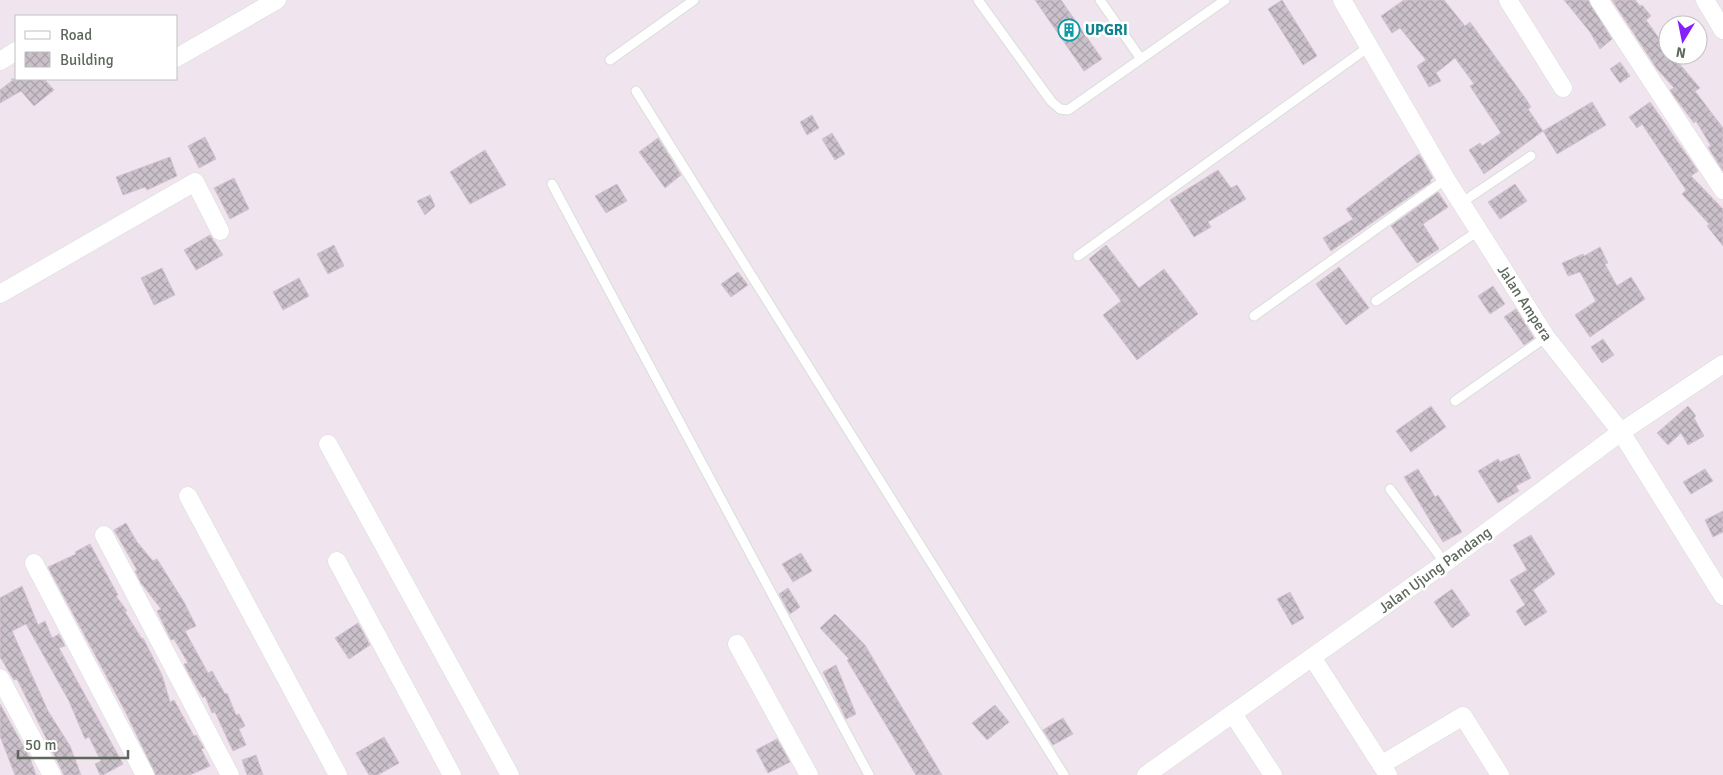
<svg xmlns="http://www.w3.org/2000/svg" width="1723" height="775" viewBox="0 0 1723 775" font-family="Signika,sans-serif">
	<defs>
		<pattern id="building-cross-hatch" width="8" height="8" patternUnits="userSpaceOnUse" patternTransform="scale(1.25)"><rect width="8" height="8" fill="#cbc1cb"/><path d="M0 0l8 8M0 8l8-8" fill="none" stroke="#a8a1a8"/></pattern>
	</defs>
	<rect width="100%" height="100%" fill="#f0e4ee"/>
	<!-- building -->
	<path fill="url(#building-cross-hatch)" stroke="#d6c2d4" d="M 1035,0 L 1061,0 L 1102,59 L 1084,71 Z
		M 1282,0 L 1317,56 L 1303,65 L 1268,9 Z
		M 1404,0 L 1444,0 L 1465,26 L 1470,22 L 1526,99 L 1531,107 L 1528,109 L 1543,131 L 1484,174 L 1469,150 L 1480,143 L 1482,146 L 1501,133 L 1470,86 L 1474,84 L 1455,58 L 1436,73 L 1441,81 L 1429,87 L 1417,66 L 1426,60 L 1400,28 L 1392,33 L 1381,16 Z
		M 1564,0 L 1588,0 L 1612,39 L 1600,49 L 1590,32 Z
		M 1612,0 L 1635,0 L 1640,6 L 1642,5 L 1651,16 L 1646,20 L 1668,51 L 1668,55 L 1672,55 L 1700,88 L 1695,91 L 1723,128 L 1723,171 L 1708,147 L 1711,146 L 1696,121 L 1694,123 L 1676,99 L 1670,90 L 1674,88 L 1657,69 Z
		M 1620,62 L 1630,76 L 1620,83 L 1610,69 Z
		M 11,79 L 44,79 L 54,90 L 34,106 L 21,91 L 0,103 L 0,90 L 13,80 Z
		M 1592,102 L 1606,125 L 1557,154 L 1543,131 Z
		M 1650,102 L 1698,171 L 1691,176 L 1723,209 L 1723,246 L 1707,226 L 1709,224 L 1682,194 L 1686,190 L 1642,124 L 1637,128 L 1629,117 Z
		M 812,115 L 819,128 L 807,135 L 800,122 Z
		M 832,133 L 845,154 L 835,160 L 822,139 Z
		M 205,137 L 216,159 L 199,168 L 188,146 Z
		M 658,138 L 681,175 L 665,188 L 639,152 Z
		M 485,150 L 506,185 L 470,204 L 450,172 Z
		M 1419,154 L 1433,178 L 1430,180 L 1431,182 L 1331,251 L 1323,238 L 1353,219 L 1346,209 Z
		M 170,157 L 177,176 L 147,190 L 145,187 L 123,195 L 116,177 Z
		M 1218,170 L 1231,188 L 1237,185 L 1246,199 L 1208,222 L 1211,227 L 1194,237 L 1170,200 Z
		M 234,178 L 249,209 L 230,219 L 214,188 Z
		M 617,184 L 627,201 L 606,213 L 595,196 Z
		M 1515,184 L 1527,201 L 1500,219 L 1488,202 Z
		M 1438,192 L 1448,207 L 1423,224 L 1439,249 L 1417,263 L 1391,226 Z
		M 430,195 L 435,206 L 425,215 L 417,201 Z
		M 210,235 L 223,255 L 196,270 L 184,250 Z
		M 334,245 L 344,266 L 328,274 L 317,254 Z
		M 1106,245 L 1139,288 L 1164,269 L 1198,314 L 1137,360 L 1103,315 L 1121,301 L 1089,259 Z
		M 1600,247 L 1608,263 L 1605,264 L 1617,286 L 1631,277 L 1645,299 L 1590,337 L 1575,315 L 1596,301 L 1580,272 L 1568,276 L 1562,263 L 1583,254 L 1584,256 Z
		M 1339,267 L 1369,308 L 1346,325 L 1316,284 Z
		M 162,268 L 175,295 L 154,305 L 141,278 Z
		M 738,272 L 748,285 L 731,297 L 721,284 Z
		M 299,278 L 309,296 L 283,310 L 273,292 Z
		M 1493,286 L 1505,304 L 1490,314 L 1478,296 Z
		M 1516,309 L 1534,338 L 1524,345 L 1504,317 Z
		M 1603,339 L 1614,355 L 1602,363 L 1591,347 Z
		M 1431,406 L 1446,427 L 1411,452 L 1396,431 Z
		M 1688,406 L 1696,416 L 1694,418 L 1704,436 L 1688,445 L 1681,433 L 1668,445 L 1657,433 Z
		M 1519,454 L 1531,478 L 1516,486 L 1519,491 L 1498,503 L 1478,471 L 1498,459 L 1500,462 Z
		M 1418,469 L 1435,497 L 1438,495 L 1462,532 L 1443,542 L 1404,477 Z
		M 1705,469 L 1713,481 L 1691,494 L 1683,482 Z
		M 1723,511 L 1723,532 L 1713,537 L 1705,520 Z
		M 126,523 L 137,542 L 153,561 L 157,559 L 184,602 L 196,626 L 185,631 L 208,673 L 212,671 L 225,694 L 227,693 L 236,715 L 239,714 L 245,726 L 239,729 L 246,745 L 233,751 L 215,712 L 212,713 L 205,696 L 203,698 L 190,676 L 184,664 L 188,663 L 174,639 L 171,640 L 157,611 L 161,609 L 141,583 L 135,571 L 137,570 L 114,530 Z
		M 1531,535 L 1555,574 L 1533,590 L 1547,612 L 1525,626 L 1516,611 L 1525,605 L 1510,580 L 1527,570 L 1513,545 Z
		M 90,544 L 118,595 L 116,596 L 127,611 L 125,612 L 142,639 L 143,638 L 162,675 L 170,702 L 174,700 L 194,736 L 196,735 L 201,743 L 204,748 L 201,749 L 210,766 L 190,775 L 156,775 L 125,711 L 48,567 L 76,554 L 75,552 Z
		M 801,553 L 812,571 L 793,582 L 782,564 Z
		M 22,586 L 38,625 L 45,621 L 52,638 L 59,634 L 65,646 L 59,648 L 123,764 L 103,775 L 100,775 L 95,764 L 101,761 L 89,737 L 85,739 L 69,701 L 26,624 L 12,631 L 48,711 L 70,746 L 81,775 L 64,775 L 17,679 L 14,680 L 0,657 L 0,598 Z
		M 788,588 L 800,607 L 790,614 L 779,594 Z
		M 1452,589 L 1470,615 L 1452,628 L 1434,602 Z
		M 1290,592 L 1304,618 L 1292,625 L 1277,599 Z
		M 835,614 L 865,645 L 942,775 L 916,775 L 847,660 L 849,659 L 820,628 Z
		M 358,623 L 370,645 L 349,659 L 335,638 Z
		M 836,665 L 856,714 L 846,719 L 823,672 Z
		M 0,704 L 30,758 L 36,775 L 15,775 L 0,736 Z
		M 995,705 L 1009,722 L 987,740 L 972,723 Z
		M 1063,718 L 1073,734 L 1053,745 L 1043,730 Z
		M 384,737 L 399,763 L 378,775 L 369,775 L 356,753 Z
		M 777,739 L 790,762 L 768,773 L 756,750 Z
		M 256,755 L 263,775 L 247,775 L 242,760 Z"/>
	<g fill="none" stroke-linecap="round" stroke-linejoin="round">
		<!-- service casing -->
		<g stroke="#d7dfd7" stroke-width="11">
			<path id="service" d="M 978,0 L 1051,101 L 1060,109 L 1068,110 L 1225,0
				M 1100,0 L 1141,59
				M 610,60 L 694,0
				M 636,91 L 1064,775
				M 552,184 L 869,775
				M 1461,203 L 1531,156
				M 1078,256 L 1370,46
				M 1376,301 L 1478,231
				M 1254,316 L 1446,179
				M 1455,401 L 1546,337
				M 1390,489 L 1445,563"/>
		</g>
		<!-- minor casing -->
		<g stroke="#d7dfd7" stroke-width="19">
			<path id="minor" d="M 1342,0 L 1446,179 L 1546,337 L 1621,432 L 1723,596
				M 1508,0 L 1563,88
				M 1599,0 L 1723,190
				M 1705,0 L 1723,30
				M 176,58 L 277,0
				M 0,61 L 16,51
				M 0,294 L 195,182 L 220,231
				M 328,444 L 510,775
				M 188,496 L 338,775
				M 104,535 L 230,775
				M 337,561 L 452,775
				M 34,563 L 145,775
				M 737,644 L 809,775
				M 1312,657 L 1388,775
				M 0,678 L 52,775
				M 1233,714 L 1273,775
				M 1381,765 L 1463,716 L 1500,775
				M 1146,775 L 1445,563 L 1621,432 L 1723,364"/>
		</g>
		<!-- service -->
		<use href="#service" stroke="#fff" stroke-width="9"/>
		<!-- minor -->
		<use href="#minor" stroke="#fff" stroke-width="18"/>
	</g>
	<!-- icons -->
	<defs>
		<g id="building-ring" transform="scale(1.125)"><circle r="9.5" fill="#fff" stroke="#0f9aa8" stroke-width="1.5"/><path d="M-4-6H4V6H1V3H-1V6H-4ZM-2.5-4.3h1.7v1.8h-1.7ZM.8-4.3h1.7v1.8H.8ZM-2.5-1h1.7V.8h-1.7ZM.8-1h1.7V.8H.8Z" fill="#0f9aa8"/></g>
	</defs>
	<g fill-rule="evenodd">
		<use href="#building-ring" x="1069" y="30"/>
	</g>
	<g text-anchor="middle" dominant-baseline="central" stroke-width="5" stroke-linejoin="round" paint-order="stroke">
		<!-- culture labels -->
		<g font-size="15" font-weight="bold" fill="#0d838f" stroke="#fff" text-anchor="start">
			<text x="1085" y="30">UPGRI</text>
		</g>
		<!-- street labels -->
		<g font-size="15" fill="#5d675c" stroke="#fff">
			<text transform="translate(1525 303) rotate(57)">Jalan Ampera</text>
			<text transform="translate(1435 570) rotate(-36)">Jalan Ujung Pandang</text>
		</g>
	</g>
	<!-- legend -->
	<rect x="15" y="15" width="162" height="65" fill="#ffffff" stroke="#bec2be"/>
	<rect x="25" y="31" width="25" height="8" fill="#ffffff" stroke="#bec2be"/>
	<text x="60" y="40" font-size="15" fill="#5d675c">Road</text>
	<rect x="25" y="52" width="25" height="15" fill="url(#building-cross-hatch)" stroke="#bec2be"/>
	<text x="60" y="65" font-size="15" fill="#5d675c">Building</text>
	<!-- north arrow -->
	<g transform="translate(1683 40) rotate(190)"><circle r="24" fill="#ffffff" stroke="#bec2be"/>
	<path d="M0-4L9 19L0 12L-9 19Z" fill="#851ffb"/>
	<text y="-8" font-size="14" font-weight="bold" text-anchor="middle" fill="#5d675c">N</text>
	</g>
	<!-- scale -->
	<path d="M18 750v8h110v-8" fill="none" stroke="#5d675c" stroke-width="2.5"/>
	<text x="25" y="750" font-size="15" fill="#5d675c" stroke="#ffffff" stroke-width="4" paint-order="stroke">50 m</text>
</svg>
